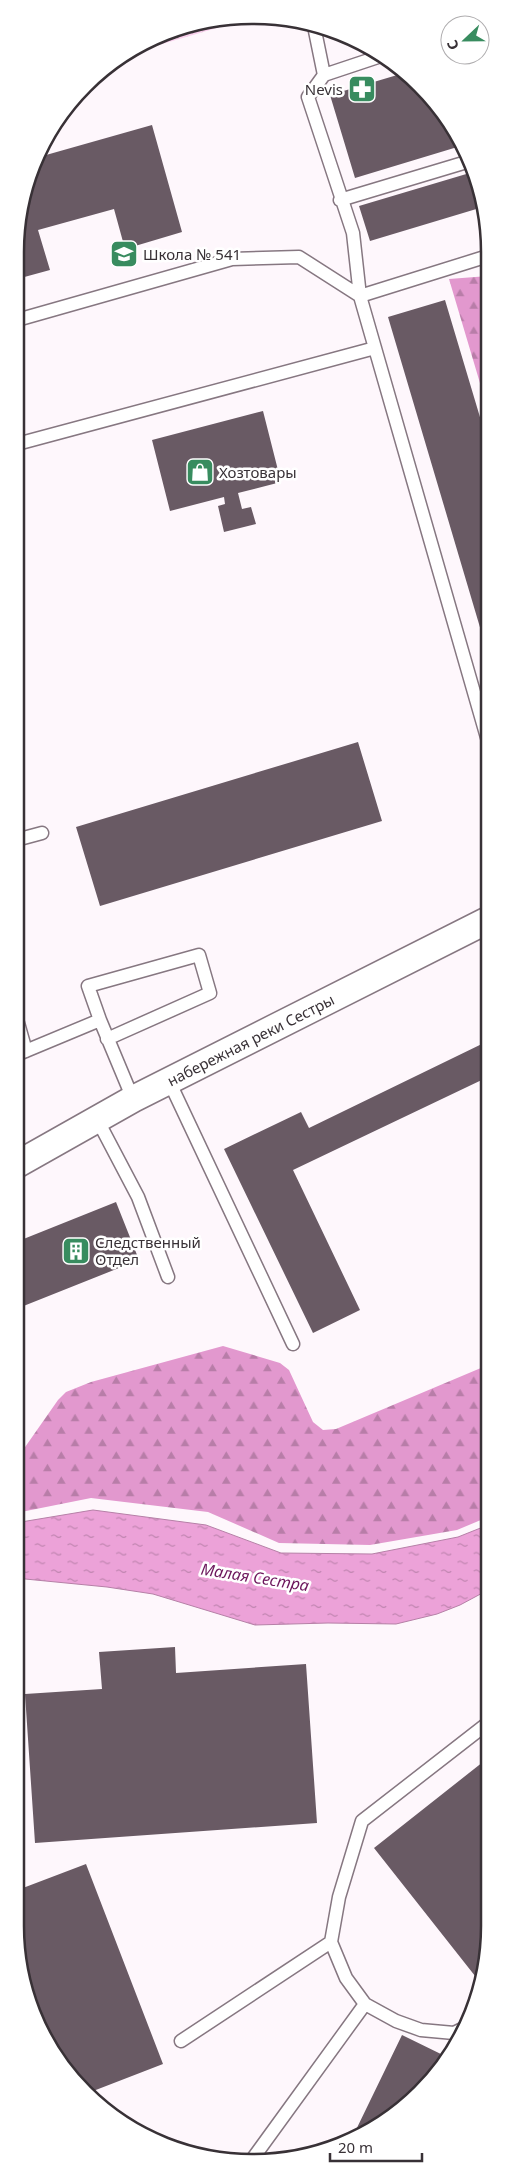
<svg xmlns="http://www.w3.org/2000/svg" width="505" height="2178" viewBox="0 0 505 2178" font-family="'Noto Sans',sans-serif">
	<defs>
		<pattern id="forest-firs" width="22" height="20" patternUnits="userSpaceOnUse" patternTransform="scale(1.25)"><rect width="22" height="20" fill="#e298ce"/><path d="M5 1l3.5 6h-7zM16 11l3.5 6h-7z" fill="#b87da8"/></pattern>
		<pattern id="park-dots" width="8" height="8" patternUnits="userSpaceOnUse" patternTransform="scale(1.25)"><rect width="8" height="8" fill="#fad0ed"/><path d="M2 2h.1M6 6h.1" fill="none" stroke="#d7b3cc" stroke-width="1.8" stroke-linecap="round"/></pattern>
		<pattern id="water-ripples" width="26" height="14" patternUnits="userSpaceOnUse" patternTransform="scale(1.25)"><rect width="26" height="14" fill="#eca2d8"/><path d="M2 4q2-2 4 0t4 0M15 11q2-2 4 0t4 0" fill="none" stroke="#c085b0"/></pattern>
	</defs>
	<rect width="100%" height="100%" fill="#fef7fc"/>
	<!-- forest -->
	<path fill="url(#forest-firs)" d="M 488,276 L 488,410 L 449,279 Z
		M 223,1346 L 280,1363 L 289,1370 L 313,1422 L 323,1430 L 336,1429 L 488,1365 L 488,1517 L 457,1530 L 370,1545 L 279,1543 L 208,1512 L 91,1498 L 16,1513 L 16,1454 L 23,1450 L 58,1400 L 66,1392 L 91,1382 Z"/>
	<!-- park -->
	<path fill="url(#park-dots)" d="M 244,20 L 128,54 L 191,23 Z"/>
	<!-- water -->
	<path fill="url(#water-ripples)" stroke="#b680a7" d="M 93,1510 L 206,1525 L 281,1553 L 372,1554 L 458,1537 L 488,1525 L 488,1590 L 460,1605 L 437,1614 L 396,1624 L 328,1623 L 255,1625 L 153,1594 L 107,1587 L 15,1578 L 15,1523 Z"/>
	<!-- building -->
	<path fill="#695a64" d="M 404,73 L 421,85 L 464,145 L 355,178 L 330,95 Z
		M 152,125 L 182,232 L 125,249 L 114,209 L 38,230 L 50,270 L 17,279 L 17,221 L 39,157 Z
		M 473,172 L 483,207 L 370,241 L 359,206 Z
		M 445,300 L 488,444 L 487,651 L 388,317 Z
		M 263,411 L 281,482 L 238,493 L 242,509 L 251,507 L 256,524 L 224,532 L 218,506 L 225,504 L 224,497 L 170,511 L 152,440 Z
		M 358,742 L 382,821 L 100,906 L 76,827 Z
		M 488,1041 L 488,1077 L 293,1170 L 360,1310 L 313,1333 L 224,1149 L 301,1112 L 309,1128 Z
		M 116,1202 L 139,1260 L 16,1309 L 16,1242 Z
		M 175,1647 L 176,1673 L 306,1664 L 317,1823 L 35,1843 L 25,1694 L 102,1689 L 99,1652 Z
		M 488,1758 L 488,1957 L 479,1981 L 374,1848 Z
		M 86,1864 L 163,2064 L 88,2093 L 74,2082 L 33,2016 L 15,1926 L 15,1891 Z
		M 402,2035 L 447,2057 L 397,2114 L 353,2136 Z"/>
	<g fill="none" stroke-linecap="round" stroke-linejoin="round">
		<!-- lane casing -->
		<g stroke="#867781" stroke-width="15">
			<path id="lane" d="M 314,26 L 324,75 L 308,97 L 353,233 L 360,296 L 488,256
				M 324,75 L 381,56
				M 340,200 L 470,161
				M 17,320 L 232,259 L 299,257 L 360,296 L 488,741
				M 17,444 L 375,348
				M 16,840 L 42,833
				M 16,1016 L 26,1051
				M 100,1020 L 88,986 L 199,955 L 210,993 L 107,1039
				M 16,1055 L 100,1020 L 133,1099
				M 169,1081 L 293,1344
				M 97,1119 L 138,1197 L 168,1277
				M 464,2028 L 454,2033 L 421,2030 L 396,2021 L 365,2004 L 346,1978 L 331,1942 L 339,1897 L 362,1821 L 488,1723
				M 181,2041 L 331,1942
				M 251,2161 L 365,2004"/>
		</g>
		<!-- street casing -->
		<g stroke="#867781" stroke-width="29">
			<g id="street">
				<path id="s1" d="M 16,1165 L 133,1099 L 488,920"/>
			</g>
		</g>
		<!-- lane -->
		<use href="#lane" stroke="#fff" stroke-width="12"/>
		<!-- street -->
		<use href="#street" stroke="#fff" stroke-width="26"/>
	</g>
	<!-- icons -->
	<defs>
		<g id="pharmacy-square" transform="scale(1.4375)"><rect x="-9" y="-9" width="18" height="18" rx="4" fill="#388c5f" stroke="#fff"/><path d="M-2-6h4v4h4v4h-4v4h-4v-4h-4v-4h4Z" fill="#fff"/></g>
		<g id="school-square" transform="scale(1.4375)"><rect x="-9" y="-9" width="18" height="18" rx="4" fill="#388c5f" stroke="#fff"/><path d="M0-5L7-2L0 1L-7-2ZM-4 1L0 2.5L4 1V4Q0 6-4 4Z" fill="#fff"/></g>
		<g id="shop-square" transform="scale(1.4375)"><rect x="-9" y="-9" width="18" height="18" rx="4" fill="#388c5f" stroke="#fff"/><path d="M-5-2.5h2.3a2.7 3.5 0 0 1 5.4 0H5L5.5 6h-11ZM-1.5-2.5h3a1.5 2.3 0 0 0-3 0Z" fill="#fff"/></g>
		<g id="building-square" transform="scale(1.4375)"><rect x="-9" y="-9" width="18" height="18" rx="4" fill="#388c5f" stroke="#fff"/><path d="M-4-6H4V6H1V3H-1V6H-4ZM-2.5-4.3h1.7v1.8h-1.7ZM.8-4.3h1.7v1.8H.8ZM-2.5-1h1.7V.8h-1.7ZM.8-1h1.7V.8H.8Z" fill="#fff"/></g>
	</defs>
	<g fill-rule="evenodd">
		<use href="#pharmacy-square" x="362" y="89"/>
		<use href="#school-square" x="124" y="254"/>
		<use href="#shop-square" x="200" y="472"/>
		<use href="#building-square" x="76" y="1251"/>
	</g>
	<g text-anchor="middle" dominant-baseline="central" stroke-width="5" stroke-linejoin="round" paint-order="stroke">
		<!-- poi labels -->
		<g font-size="15" fill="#383136" stroke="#fff" text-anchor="start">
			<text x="343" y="89" text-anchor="end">Nevis</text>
			<text x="143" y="254">Школа № 541</text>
			<text x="219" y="472">Хозтовары</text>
			<text x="95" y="1242">Следственный<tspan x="95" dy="17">Отдел</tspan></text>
		</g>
		<!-- street labels -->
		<g font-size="15" fill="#383136" stroke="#fff">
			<text stroke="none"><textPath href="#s1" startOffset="266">набережная реки Сестры</textPath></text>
		</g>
		<!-- water labels -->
		<g font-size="16" font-style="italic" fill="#6c175c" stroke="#fff">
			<text transform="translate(255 1577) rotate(9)">Малая Сестра</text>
		</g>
	</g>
	<!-- crop -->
	<path d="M0 0H505V2178H0ZM252 24H253A228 228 0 0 1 481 252V1926A228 228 0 0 1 253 2154H252A228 228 0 0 1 24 1926V252A228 228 0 0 1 252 24Z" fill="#fff" fill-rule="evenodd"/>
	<path fill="none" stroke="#383136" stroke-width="2.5" d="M252 24H253A228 228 0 0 1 481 252V1926A228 228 0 0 1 253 2154H252A228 228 0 0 1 24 1926V252A228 228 0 0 1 252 24Z"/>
	<!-- north arrow -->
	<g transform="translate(465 40) rotate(248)"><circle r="24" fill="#ffffff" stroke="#afadaf"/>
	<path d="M0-4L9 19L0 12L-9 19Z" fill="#388c5f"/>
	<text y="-8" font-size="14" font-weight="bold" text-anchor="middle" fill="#383136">С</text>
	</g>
	<!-- scale -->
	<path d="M330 2153v8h92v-8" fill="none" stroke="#383136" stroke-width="2.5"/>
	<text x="338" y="2153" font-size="15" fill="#383136" stroke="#ffffff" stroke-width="4" paint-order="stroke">20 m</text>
</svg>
